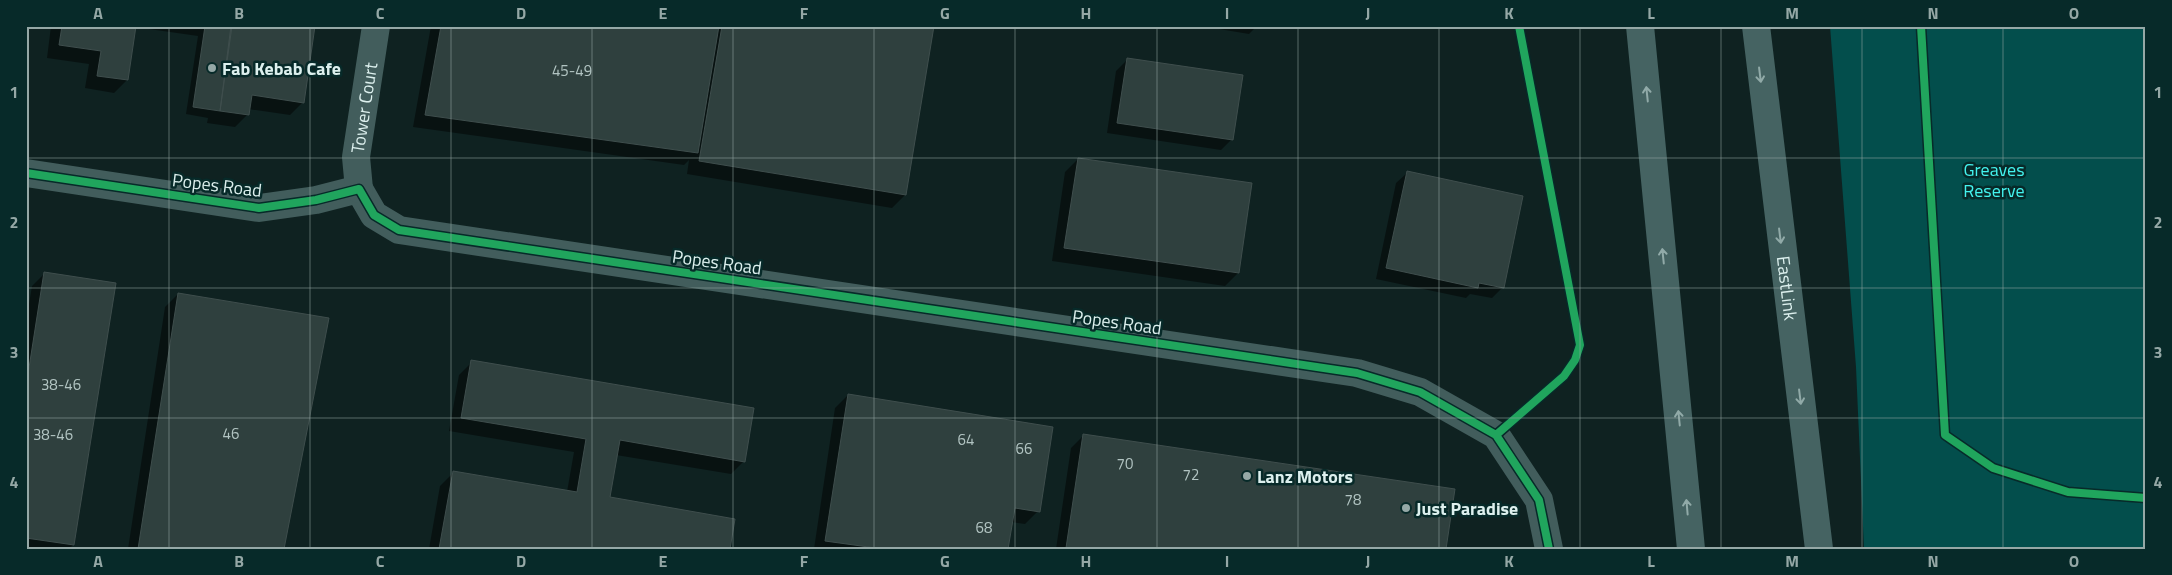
<svg xmlns="http://www.w3.org/2000/svg" width="2172" height="575" viewBox="0 0 2172 575" font-family="'Titillium Web',sans-serif">
	<rect width="100%" height="100%" fill="#0f2221"/>
	<!-- green -->
	<path fill="#034e4c" d="M 1830,26 L 2146,26 L 2146,549 L 1864,549 L 1856,367 Z"/>
	<!-- shadow -->
	<path fill="#0007" d="M 51,26 L 314,26 L 303,102 L 290,115 L 248,109 L 248,114 L 235,127 L 207,123 L 208,118 L 186,114 L 198,36 L 135,27 L 127,80 L 114,93 L 85,88 L 89,64 L 47,58 Z
		M 431,26 L 933,26 L 905,195 L 892,208 L 687,174 L 689,160 L 684,165 L 413,127 Z
		M 1201,26 L 1257,26 L 1249,34 Z
		M 1127,60 L 1232,139 L 1221,150 L 1107,133 L 1116,71 Z
		M 1078,159 L 1238,273 L 1225,286 L 1052,261 L 1065,172 Z
		M 1407,173 L 1502,288 L 1492,298 L 1470,294 L 1466,298 L 1376,279 L 1396,183 Z
		M 45,273 L 73,545 L 69,549 L 26,549 L 26,322 L 32,286 Z
		M 178,294 L 283,549 L 128,549 L 165,307 Z
		M 472,362 L 744,461 L 731,474 L 616,455 L 608,498 L 729,549 L 429,549 L 440,486 L 453,473 L 567,492 L 574,452 L 449,431 L 459,375 Z
		M 848,395 L 1038,511 L 1025,524 L 1011,522 L 1007,549 L 814,549 L 835,408 Z
		M 1084,435 L 1445,549 L 1056,549 L 1071,448 Z"/>
	<!-- building -->
	<path fill="#2f403e" stroke="#3f4e4d" d="M 62,26 L 136,26 L 128,80 L 97,76 L 101,51 L 59,45 Z
		M 205,26 L 232,26 L 220,111 L 193,107 Z
		M 231,26 L 315,26 L 304,103 L 252,95 L 249,115 L 220,111 Z
		M 441,26 L 719,26 L 698,153 L 425,115 Z
		M 722,26 L 934,26 L 906,195 L 699,161 Z
		M 1127,58 L 1243,75 L 1233,140 L 1117,123 Z
		M 1078,158 L 1252,183 L 1239,273 L 1064,248 Z
		M 1407,171 L 1523,196 L 1504,288 L 1479,283 L 1478,288 L 1386,268 Z
		M 44,272 L 116,283 L 74,545 L 26,538 L 26,387 Z
		M 178,293 L 329,318 L 284,549 L 138,549 Z
		M 471,360 L 754,408 L 745,462 L 620,440 L 610,497 L 735,519 L 730,549 L 439,549 L 453,471 L 577,492 L 586,439 L 461,418 Z
		M 848,394 L 1053,427 L 1040,512 L 1015,508 L 1008,549 L 883,549 L 825,541 Z
		M 1083,434 L 1455,489 L 1446,549 L 1066,548 Z"/>
	<g fill="none" stroke-linecap="round" stroke-linejoin="round">
		<!-- minor -->
		<g stroke="#425d5c" stroke-width="28">
			<path d="M 26,173 L 259,208 L 316,200 L 359,189 L 374,215 L 399,230 L 1357,373 L 1420,392 L 1496,435 L 1539,500 L 1549,549"/>
			<path id="s1" d="M 359,189 L 356,157 L 376,26"/>
		</g>
		<!-- motorway -->
		<g stroke="#456362" stroke-width="28">
			<path d="M 1640,26 L 1691,549"/>
			<path id="s2" d="M 1756,26 L 1819,549"/>
		</g>
		<!-- cycleway casing -->
		<g stroke="#072a29" stroke-width="11">
			<path id="cycleway" d="M 1921,26 L 1945,435 L 1993,468 L 2068,492 L 2146,498
				M 26,173 L 259,208 L 316,200 L 359,189 L 374,215 L 399,230 L 1357,373 L 1420,392 L 1496,435 L 1539,500 L 1549,549
				M 1496,435 L 1564,376 L 1575,360 L 1580,345 L 1519,26"/>
		</g>
		<!-- cycleway -->
		<use href="#cycleway" stroke="#20a55d" stroke-width="8"/>
	</g>
	<!-- one-way arrows -->
	<defs><path id="oneway-shaft" d="M-6 0H5M1.5-3L5.5 0L1.5 3" fill="none" stroke-width="1.6" stroke-linecap="round" stroke-linejoin="round" transform="scale(1.25)"/></defs>
	<g stroke="#91aaa8">
		<use href="#oneway-shaft" transform="translate(1760 75) rotate(83)"/>
		<use href="#oneway-shaft" transform="translate(1647 94) rotate(-96)"/>
		<use href="#oneway-shaft" transform="translate(1780 236) rotate(83)"/>
		<use href="#oneway-shaft" transform="translate(1663 256) rotate(-96)"/>
		<use href="#oneway-shaft" transform="translate(1800 397) rotate(83)"/>
		<use href="#oneway-shaft" transform="translate(1679 418) rotate(-96)"/>
		<use href="#oneway-shaft" transform="translate(1687 507) rotate(-95)"/>
	</g>
	<!-- grid -->
	<path fill="none" stroke="#95a8a6" stroke-width="1" stroke-opacity="0.55" d="M 169,26 L 169,549M 310,26 L 310,549M 451,26 L 451,549M 592,26 L 592,549M 733,26 L 733,549M 874,26 L 874,549M 1015,26 L 1015,549M 1157,26 L 1157,549M 1298,26 L 1298,549M 1439,26 L 1439,549M 1580,26 L 1580,549M 1721,26 L 1721,549M 1862,26 L 1862,549M 2003,26 L 2003,549M 26,158 L 2146,158M 26,288 L 2146,288M 26,418 L 2146,418"/>
	<!-- markers -->
	<g fill="#95a8a6" stroke="#072a29" stroke-width="2">
		<circle cx="212" cy="68" r="5"/>
		<circle cx="1247" cy="476" r="5"/>
		<circle cx="1406" cy="508" r="5"/>
	</g>
	<g text-anchor="middle" dominant-baseline="central" stroke-width="5" stroke-linejoin="round" paint-order="stroke">
		<!-- number labels -->
		<g font-size="15" fill="#b2c4c2">
			<text x="572" y="70">45-49</text>
			<text x="61" y="384">38-46</text>
			<text x="231" y="433">46</text>
			<text x="53" y="434">38-46</text>
			<text x="966" y="439">64</text>
			<text x="1024" y="448">66</text>
			<text x="1125" y="463">70</text>
			<text x="1191" y="474">72</text>
			<text x="1353" y="499">78</text>
			<text x="984" y="527">68</text>
		</g>
		<!-- poi labels -->
		<g font-size="18" font-weight="bold" fill="#ddf0ee" stroke="#072a29" text-anchor="start">
			<text x="222" y="68">Fab Kebab Cafe</text>
			<text x="1257" y="476">Lanz Motors</text>
			<text x="1416" y="508">Just Paradise</text>
		</g>
		<!-- street labels -->
		<g font-size="18" fill="#ddf0ee" stroke="#072a29">
			<text stroke="none"><textPath href="#s1" startOffset="82">Tower Court</textPath></text>
			<text transform="translate(217 185) rotate(7)">Popes Road</text>
			<text transform="translate(717 262) rotate(8)">Popes Road</text>
			<text stroke="none"><textPath href="#s2" startOffset="264">EastLink</textPath></text>
			<text transform="translate(1117 322) rotate(8)">Popes Road</text>
		</g>
		<!-- park labels -->
		<g font-size="18" fill="#43f3ee" stroke="#072a29">
			<text x="1994" y="169">Greaves<tspan x="1994" dy="21">Reserve</tspan></text>
		</g>
	</g>
	<!-- border -->
	<rect width="2172" height="575" fill="none" stroke="#072a29" stroke-width="55"/>
	<rect x="28" y="28" width="2116" height="520" fill="none" stroke="#95a8a6" stroke-width="2"/>
	<g font-size="16" text-anchor="middle" font-weight="bold" fill="#95a8a6">
		<text x="98" y="19">A</text>
		<text x="239" y="19">B</text>
		<text x="380" y="19">C</text>
		<text x="521" y="19">D</text>
		<text x="663" y="19">E</text>
		<text x="804" y="19">F</text>
		<text x="945" y="19">G</text>
		<text x="1086" y="19">H</text>
		<text x="1227" y="19">I</text>
		<text x="1368" y="19">J</text>
		<text x="1509" y="19">K</text>
		<text x="1651" y="19">L</text>
		<text x="1792" y="19">M</text>
		<text x="1933" y="19">N</text>
		<text x="2074" y="19">O</text>
		<text x="14" y="98">1</text>
		<text x="2158" y="98">1</text>
		<text x="14" y="228">2</text>
		<text x="2158" y="228">2</text>
		<text x="14" y="358">3</text>
		<text x="2158" y="358">3</text>
		<text x="14" y="488">4</text>
		<text x="2158" y="488">4</text>
		<text x="98" y="567">A</text>
		<text x="239" y="567">B</text>
		<text x="380" y="567">C</text>
		<text x="521" y="567">D</text>
		<text x="663" y="567">E</text>
		<text x="804" y="567">F</text>
		<text x="945" y="567">G</text>
		<text x="1086" y="567">H</text>
		<text x="1227" y="567">I</text>
		<text x="1368" y="567">J</text>
		<text x="1509" y="567">K</text>
		<text x="1651" y="567">L</text>
		<text x="1792" y="567">M</text>
		<text x="1933" y="567">N</text>
		<text x="2074" y="567">O</text>
	</g>
</svg>
